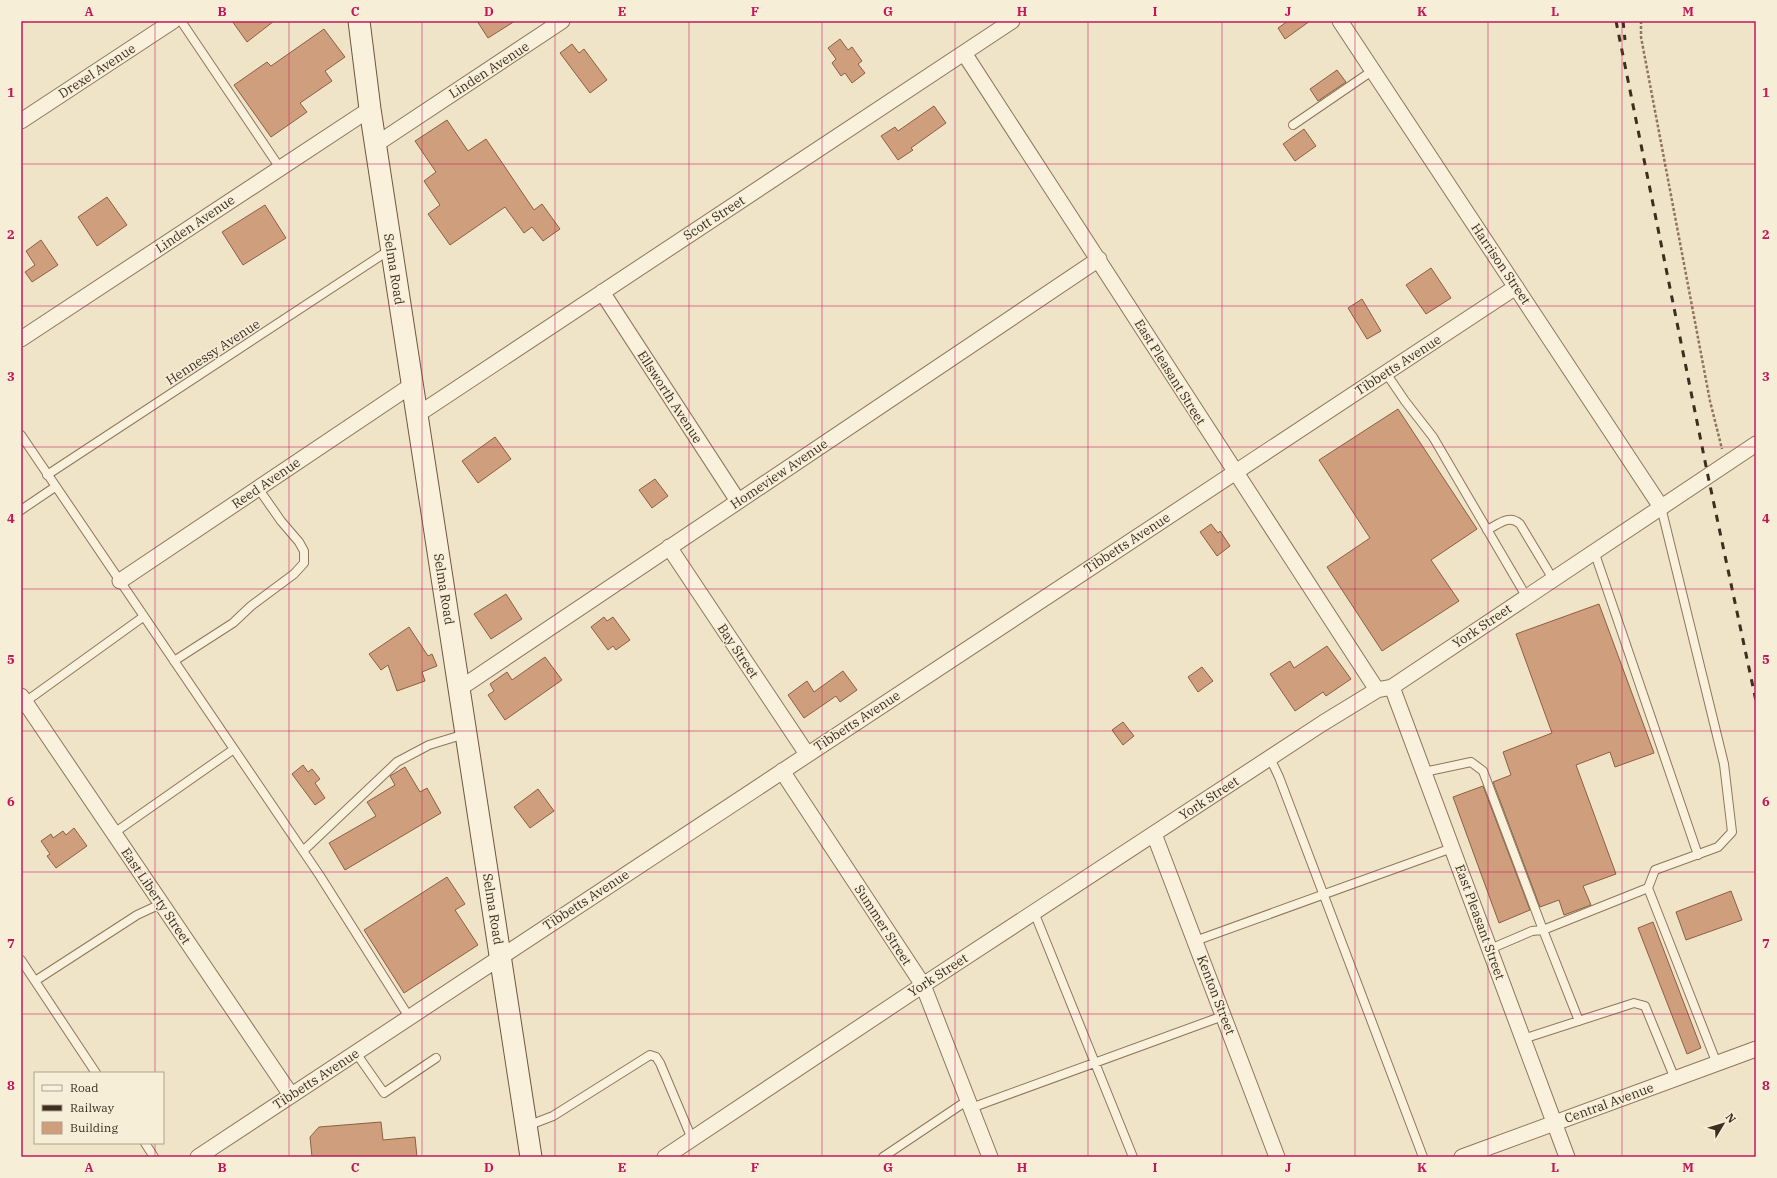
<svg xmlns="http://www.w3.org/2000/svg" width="1777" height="1178" viewBox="0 0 1777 1178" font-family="'IBM Plex Serif',serif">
	<rect width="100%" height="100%" fill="#f0e4c8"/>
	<!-- building -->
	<path fill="#cf9f7d" stroke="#8d5f41" d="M 232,21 L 274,21 L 247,42 Z
		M 477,21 L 515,21 L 488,38 Z
		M 1288,21 L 1310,21 L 1285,39 L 1278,28 Z
		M 324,29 L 345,57 L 325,71 L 332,81 L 300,103 L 307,112 L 271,137 L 234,85 L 267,62 L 271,66 Z
		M 840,39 L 848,50 L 852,47 L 862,61 L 858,64 L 865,73 L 852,83 L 845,73 L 841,76 L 832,63 L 836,59 L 828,48 Z
		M 572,44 L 579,53 L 584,49 L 607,80 L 590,93 L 560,53 Z
		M 1337,70 L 1346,82 L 1318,101 L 1310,89 Z
		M 934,106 L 946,123 L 911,148 L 913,150 L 898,160 L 881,136 L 895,127 L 898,131 Z
		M 447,120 L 468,151 L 486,139 L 534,210 L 542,204 L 560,229 L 543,241 L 532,227 L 524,233 L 505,207 L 450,245 L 428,214 L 440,205 L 424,181 L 436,172 L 415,141 Z
		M 1304,129 L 1316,146 L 1295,161 L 1283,144 Z
		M 107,197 L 127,225 L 97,246 L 78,217 Z
		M 265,205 L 286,238 L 243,265 L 222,232 Z
		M 41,240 L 58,265 L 32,282 L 25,272 L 35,265 L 26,251 Z
		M 1431,268 L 1451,298 L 1426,314 L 1406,285 Z
		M 1362,299 L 1381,331 L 1367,339 L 1348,308 Z
		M 1398,409 L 1477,529 L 1431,560 L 1459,601 L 1382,651 L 1327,567 L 1370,538 L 1319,460 Z
		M 495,437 L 511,459 L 478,483 L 462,461 Z
		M 655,479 L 668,496 L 652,508 L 639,490 Z
		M 1211,524 L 1218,533 L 1220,531 L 1230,546 L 1217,556 L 1200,532 Z
		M 506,594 L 522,619 L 491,639 L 474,614 Z
		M 1599,604 L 1654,753 L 1615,767 L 1610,752 L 1576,765 L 1616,874 L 1583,886 L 1591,905 L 1564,915 L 1559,900 L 1540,907 L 1493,782 L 1511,775 L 1503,752 L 1552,733 L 1516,634 Z
		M 604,617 L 607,621 L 613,617 L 630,640 L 616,650 L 613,646 L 608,650 L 591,627 Z
		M 409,627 L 428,656 L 432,654 L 437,666 L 422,672 L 425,681 L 397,691 L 388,665 L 381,670 L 369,654 Z
		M 1327,646 L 1351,679 L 1326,696 L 1323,692 L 1295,711 L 1270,674 L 1290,661 L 1294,668 Z
		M 545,657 L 562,680 L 505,720 L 488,695 L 494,691 L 490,684 L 507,672 L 512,680 Z
		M 1202,667 L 1213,681 L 1198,692 L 1188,677 Z
		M 843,671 L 857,690 L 840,702 L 836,696 L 804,718 L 788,695 L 807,681 L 814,692 Z
		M 1123,722 L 1134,736 L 1123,745 L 1112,730 Z
		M 303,765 L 308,772 L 312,769 L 320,779 L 315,783 L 325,798 L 315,805 L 292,774 Z
		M 405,767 L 420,792 L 427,788 L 441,813 L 345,870 L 329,843 L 376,816 L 367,802 L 395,785 L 390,776 Z
		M 1483,786 L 1530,910 L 1499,923 L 1453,797 Z
		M 538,789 L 554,811 L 530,828 L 514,807 Z
		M 74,828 L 87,846 L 56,868 L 47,856 L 50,854 L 41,841 L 51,834 L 53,838 L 63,831 L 66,835 Z
		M 447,877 L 465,904 L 455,910 L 478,945 L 404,993 L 364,930 Z
		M 1731,891 L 1742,920 L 1686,940 L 1676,912 Z
		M 1653,922 L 1701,1048 L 1687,1054 L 1638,928 Z
		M 381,1122 L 383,1140 L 415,1137 L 417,1157 L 312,1157 L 310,1137 L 319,1127 Z"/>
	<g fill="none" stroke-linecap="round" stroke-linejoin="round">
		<!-- lane casing -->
		<g stroke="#8d765c" stroke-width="10">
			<path id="lane" d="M 181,21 L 280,168
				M 1293,125 L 1372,71
				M 1386,373 L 1405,401 L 1433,437 L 1526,596
				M 21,435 L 320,876 L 409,1017
				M 47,475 L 391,249
				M 1661,507 L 1724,764 L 1732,832 L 1718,847 L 1655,870 L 1648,888 L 1717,1064
				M 21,510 L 55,487
				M 1487,530 C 1499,524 1509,514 1520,524 L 1553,579
				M 1594,551 L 1698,855
				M 174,661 L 233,623 L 251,606 L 294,574 L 304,563 L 304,551 L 299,542 L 281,521 L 258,488
				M 25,702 L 143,617
				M 1270,758 L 1279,777 L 1423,1157
				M 1424,772 L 1471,762 L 1483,771 L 1543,930 L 1532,931 L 1490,949
				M 114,833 L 234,749
				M 303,851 L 397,762 L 429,745 L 465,734
				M 1034,912 L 1133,1157
				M 1195,941 L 1452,848
				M 21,960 L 96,1073
				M 35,981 L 137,915 L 152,908 L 163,905
				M 1579,1021 L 1543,930 L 1648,888
				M 1523,1039 L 1634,1003 L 1645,1006 L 1675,1079
				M 356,1053 L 384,1093 L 436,1058
				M 971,1108 L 1223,1016
				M 527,1126 L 553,1116 L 650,1055 L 656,1057 L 660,1063 L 692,1139
				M 145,1143 L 154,1157
				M 883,1157 L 968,1100"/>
		</g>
		<!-- street casing -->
		<g stroke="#8d765c" stroke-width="17">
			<path id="street" d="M 1340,21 L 1661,507
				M 964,53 C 1102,265 1238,478 1377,690
				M 21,121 L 173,21
				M 375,145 L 562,21
				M 602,292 L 738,501
				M 21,339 L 370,109
				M 417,415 L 1012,21
				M 669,547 L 807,754
				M 120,581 L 412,385
				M 1392,687 L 1567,1157
				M 459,689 L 1099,259
				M 21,696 L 291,1095
				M 782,771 L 923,985 L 990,1157
				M 1154,834 L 1277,1157
				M 198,1157 L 1516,287
				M 665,1157 L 923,985 L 1323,723 L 1377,690 L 1392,687 L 1756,444
				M 1462,1157 L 1756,1049"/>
		</g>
		<!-- secondary casing -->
		<g stroke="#6f573f" stroke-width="23">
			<path id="secondary" d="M 359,21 L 370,109 L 531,1157"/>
		</g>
		<!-- path -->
		<path stroke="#8d765c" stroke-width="2.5" stroke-dasharray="3 2" stroke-linecap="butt" d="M 1641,21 L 1641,37 L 1710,401 L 1722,449"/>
		<!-- lane -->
		<use href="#lane" stroke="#faf1dc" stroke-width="8"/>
		<!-- street -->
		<use href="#street" stroke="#faf1dc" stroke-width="15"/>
		<!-- secondary -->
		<use href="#secondary" stroke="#faf1dc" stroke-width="21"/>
		<!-- rail -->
		<path stroke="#3d2e20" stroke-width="3" stroke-dasharray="7 7" stroke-linecap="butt" d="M 1616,21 L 1708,476 L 1756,701
			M 1623,21 L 1625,40"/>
	</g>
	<!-- grid -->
	<path fill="none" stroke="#c2185b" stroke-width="1" stroke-opacity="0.55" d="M 155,21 L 155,1073M 289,21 L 289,1157M 422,21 L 422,1157M 555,21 L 555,1157M 689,21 L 689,1157M 822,21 L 822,1157M 955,21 L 955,1157M 1088,21 L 1088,1157M 1222,21 L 1222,1157M 1355,21 L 1355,1157M 1488,21 L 1488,1157M 1622,21 L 1622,1157M 21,164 L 1756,164M 21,306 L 1756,306M 21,447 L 1756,447M 21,589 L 1756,589M 21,731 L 1756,731M 21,872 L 1756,872M 21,1014 L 1756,1014M 155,1143 L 155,1157"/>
	<g text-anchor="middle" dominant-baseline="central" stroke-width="3" stroke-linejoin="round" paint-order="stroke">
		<!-- street labels -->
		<g font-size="13" fill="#3d2e20" stroke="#f7eed8">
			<text transform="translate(489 70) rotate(-33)">Linden Avenue</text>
			<text transform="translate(97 71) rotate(-33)">Drexel Avenue</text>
			<text transform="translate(714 218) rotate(-33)">Scott Street</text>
			<text transform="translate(195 224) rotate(-34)">Linden Avenue</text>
			<text transform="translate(1501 264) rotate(56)">Harrison Street</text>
			<text transform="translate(394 269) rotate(81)">Selma Road</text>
			<text transform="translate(213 352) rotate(-33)">Hennessy Avenue</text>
			<text transform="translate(1398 365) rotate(-33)">Tibbetts Avenue</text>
			<text transform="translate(1170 372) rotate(58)">East Pleasant Street</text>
			<text transform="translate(670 397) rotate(57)">Ellsworth Avenue</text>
			<text transform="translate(779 474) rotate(-34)">Homeview Avenue</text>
			<text transform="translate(266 483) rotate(-34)">Reed Avenue</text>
			<text transform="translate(1127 543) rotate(-33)">Tibbetts Avenue</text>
			<text transform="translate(444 589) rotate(81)">Selma Road</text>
			<text transform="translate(1482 626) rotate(-34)">York Street</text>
			<text transform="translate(738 651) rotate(56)">Bay Street</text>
			<text transform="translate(857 721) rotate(-33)">Tibbetts Avenue</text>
			<text transform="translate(1209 798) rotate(-33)">York Street</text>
			<text transform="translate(156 896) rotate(56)">East Liberty Street</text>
			<text transform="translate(586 900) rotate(-33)">Tibbetts Avenue</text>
			<text transform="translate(493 909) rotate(81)">Selma Road</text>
			<text transform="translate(1480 922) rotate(70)">East Pleasant Street</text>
			<text transform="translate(883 925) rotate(57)">Summer Street</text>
			<text transform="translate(938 975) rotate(-33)">York Street</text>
			<text transform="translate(1216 995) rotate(69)">Kenton Street</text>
			<text transform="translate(316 1079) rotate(-33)">Tibbetts Avenue</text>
			<text transform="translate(1609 1103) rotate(-20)">Central Avenue</text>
		</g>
	</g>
	<!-- border -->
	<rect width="1777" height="1178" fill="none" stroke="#f7eed8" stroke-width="44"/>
	<!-- legend -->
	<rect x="34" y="1072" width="130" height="72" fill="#f7eed8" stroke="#ada18e"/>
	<rect x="42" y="1085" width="20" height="6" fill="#faf1dc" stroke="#ada18e"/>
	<text x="70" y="1092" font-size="12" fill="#3d2e20">Road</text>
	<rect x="42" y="1105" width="20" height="6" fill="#3d2e20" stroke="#ada18e"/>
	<text x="70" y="1112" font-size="12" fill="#3d2e20">Railway</text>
	<rect x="42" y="1122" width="20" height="12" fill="#cf9f7d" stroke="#ada18e"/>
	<text x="70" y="1132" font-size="12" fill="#3d2e20">Building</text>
	<!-- north arrow -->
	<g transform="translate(1723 1124) rotate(52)" stroke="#f7eed8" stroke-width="3" paint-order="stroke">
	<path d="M0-3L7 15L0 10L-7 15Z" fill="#3d2e20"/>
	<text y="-6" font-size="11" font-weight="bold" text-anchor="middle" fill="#3d2e20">N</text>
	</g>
	<rect x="22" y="22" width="1733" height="1134" fill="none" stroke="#c2185b" stroke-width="1.5"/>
	<g font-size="13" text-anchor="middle" font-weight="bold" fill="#c2185b">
		<text x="89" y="16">A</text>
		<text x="222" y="16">B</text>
		<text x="355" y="16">C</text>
		<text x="489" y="16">D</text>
		<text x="622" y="16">E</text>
		<text x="755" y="16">F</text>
		<text x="888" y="16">G</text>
		<text x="1022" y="16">H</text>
		<text x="1155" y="16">I</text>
		<text x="1288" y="16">J</text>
		<text x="1422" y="16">K</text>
		<text x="1555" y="16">L</text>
		<text x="1688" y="16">M</text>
		<text x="11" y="97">1</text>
		<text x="1766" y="97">1</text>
		<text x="11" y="239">2</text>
		<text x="1766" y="239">2</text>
		<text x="11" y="381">3</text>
		<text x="1766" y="381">3</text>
		<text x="11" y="523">4</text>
		<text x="1766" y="523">4</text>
		<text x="11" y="664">5</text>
		<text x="1766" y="664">5</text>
		<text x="11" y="806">6</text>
		<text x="1766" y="806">6</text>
		<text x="11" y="948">7</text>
		<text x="1766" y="948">7</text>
		<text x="11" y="1090">8</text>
		<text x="1766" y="1090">8</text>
		<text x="89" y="1172">A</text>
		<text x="222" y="1172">B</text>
		<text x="355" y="1172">C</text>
		<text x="489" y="1172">D</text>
		<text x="622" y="1172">E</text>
		<text x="755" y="1172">F</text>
		<text x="888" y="1172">G</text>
		<text x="1022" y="1172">H</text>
		<text x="1155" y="1172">I</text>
		<text x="1288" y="1172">J</text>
		<text x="1422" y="1172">K</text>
		<text x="1555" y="1172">L</text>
		<text x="1688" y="1172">M</text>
	</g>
</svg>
